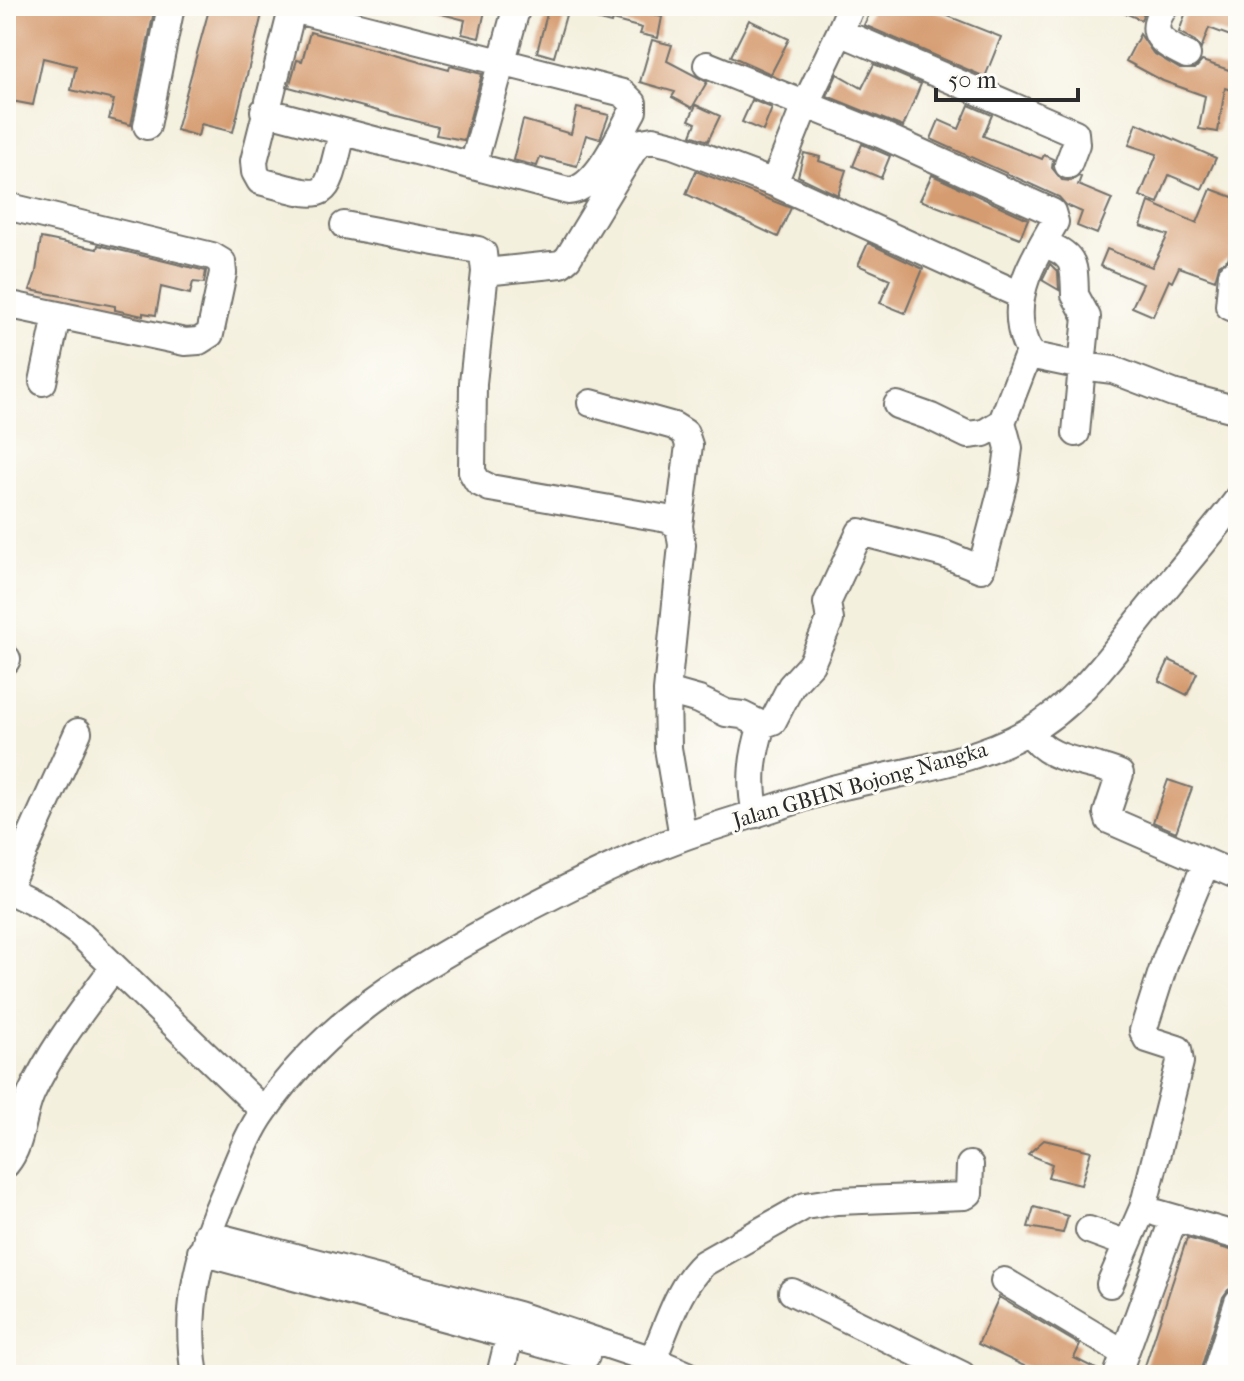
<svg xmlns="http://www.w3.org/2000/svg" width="1244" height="1381" viewBox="0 0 1244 1381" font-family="'IM FELL French Canon',serif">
	<rect width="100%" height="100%" fill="#fdfcf7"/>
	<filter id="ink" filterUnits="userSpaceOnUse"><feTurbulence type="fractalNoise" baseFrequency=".0125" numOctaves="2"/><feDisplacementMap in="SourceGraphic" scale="16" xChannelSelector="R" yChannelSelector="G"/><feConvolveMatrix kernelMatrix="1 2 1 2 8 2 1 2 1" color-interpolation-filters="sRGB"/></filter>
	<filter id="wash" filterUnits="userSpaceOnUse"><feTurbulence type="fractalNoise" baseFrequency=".006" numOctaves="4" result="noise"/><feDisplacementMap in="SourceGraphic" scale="32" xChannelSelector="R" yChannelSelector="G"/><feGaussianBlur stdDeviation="1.8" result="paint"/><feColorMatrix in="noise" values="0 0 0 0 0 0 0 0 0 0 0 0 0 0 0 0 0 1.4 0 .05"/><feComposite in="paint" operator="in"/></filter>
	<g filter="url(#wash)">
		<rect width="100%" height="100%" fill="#f4f0de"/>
		<g id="blocks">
			<!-- building -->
			<path fill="#d69c71" d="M 10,6 L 155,6 L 131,125 L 109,119 L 114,100 L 71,90 L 76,66 L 43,58 L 33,105 L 6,100 L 6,21 Z
				M 210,6 L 264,6 L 233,132 L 201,124 L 198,136 L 176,130 Z
				M 430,6 L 486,6 L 479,38 L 462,34 L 465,20 L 430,11 Z
				M 565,6 L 619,6 L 662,17 L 658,38 L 640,34 L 642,28 L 612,20 L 611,23 L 565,11 Z
				M 873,6 L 937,6 L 935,11 L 1001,37 L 985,77 L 864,25 Z
				M 1109,6 L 1146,6 L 1141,20 Z
				M 1188,6 L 1238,6 L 1238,21 L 1233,37 L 1209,28 L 1201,49 L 1195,41 L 1179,32 Z
				M 548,10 L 566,15 L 554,57 L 537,52 Z
				M 749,20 L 789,39 L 771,74 L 731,56 Z
				M 310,32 L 449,70 L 450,66 L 482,74 L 464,140 L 436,135 L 438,127 L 289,87 L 297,60 L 302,61 Z
				M 1140,34 L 1153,53 L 1180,69 L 1195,69 L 1202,61 L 1238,73 L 1238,92 L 1225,88 L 1218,132 L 1199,129 L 1205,96 L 1163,81 L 1126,61 Z
				M 652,40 L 672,45 L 667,61 L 707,82 L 692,108 L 672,97 L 675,92 L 640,82 Z
				M 874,64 L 921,84 L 903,127 L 827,96 L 837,74 L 862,88 Z
				M 752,100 L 772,108 L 763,131 L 742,122 Z
				M 696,105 L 720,116 L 708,141 L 691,135 L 696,123 L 689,120 Z
				M 969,105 L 992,115 L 983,136 L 1042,159 L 1044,155 L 1053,159 L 1052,168 L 1062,180 L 1071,181 L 1079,176 L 1081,177 L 1078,185 L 1112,199 L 1097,234 L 1077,226 L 1082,212 L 1066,205 L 1059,197 L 931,139 L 939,120 L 959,129 Z
				M 577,108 L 609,115 L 600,139 L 586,135 L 577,166 L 540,157 L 537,166 L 513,160 L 523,120 L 571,134 Z
				M 1137,123 L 1216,158 L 1202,189 L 1169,175 L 1158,203 L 1140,196 L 1157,154 L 1129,145 Z
				M 862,144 L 890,156 L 881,178 L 853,166 Z
				M 804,153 L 820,157 L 819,161 L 846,170 L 838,195 L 798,176 Z
				M 696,171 L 791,208 L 778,237 L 686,194 Z
				M 932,175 L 1028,219 L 1020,238 L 920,200 Z
				M 1211,189 L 1238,199 L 1238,231 L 1228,259 L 1219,265 L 1215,280 L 1179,267 L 1172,282 L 1169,280 L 1153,316 L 1132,307 L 1143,284 L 1100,266 L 1107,249 L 1152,267 L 1168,235 L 1141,226 L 1149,202 L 1197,223 Z
				M 41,238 L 97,249 L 98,245 L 206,271 L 204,283 L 193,282 L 190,294 L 161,287 L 156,315 L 143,313 L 143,316 L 115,310 L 115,306 L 30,290 L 36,272 Z
				M 868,243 L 923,269 L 905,313 L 880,303 L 890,279 L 858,265 Z
				M 1050,264 L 1058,272 L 1059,290 L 1042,280 Z
				M 1169,660 L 1197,673 L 1187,695 L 1159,681 Z
				M 1168,780 L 1192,788 L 1176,832 L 1153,822 Z
				M 1044,1140 L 1091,1151 L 1081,1185 L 1048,1177 L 1052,1164 L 1028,1154 Z
				M 1034,1207 L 1068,1216 L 1063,1233 L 1028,1227 Z
				M 1187,1238 L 1238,1252 L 1235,1286 L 1228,1290 L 1223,1297 L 1199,1375 L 1142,1375 Z
				M 999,1297 L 1080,1345 L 1074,1358 L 1102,1372 L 1101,1375 L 1043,1375 L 978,1344 Z"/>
		</g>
	</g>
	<g filter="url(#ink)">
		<use href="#blocks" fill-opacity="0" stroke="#71706a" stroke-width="2"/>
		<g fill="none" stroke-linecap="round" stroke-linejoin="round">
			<!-- minor casing -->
			<g stroke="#71706a" stroke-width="30">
				<path id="minor" d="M 293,6 L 254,161 L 255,172 L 260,181 C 330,200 325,204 342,133
					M 1165,6 C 1145,35 1163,43 1187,55
					M 840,32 L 851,6
					M 707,65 L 882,135 L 1052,212 L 1055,222 C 1036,255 1014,288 1021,328 C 1023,339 1026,349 1034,356 L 1082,366 L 1076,433
					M 264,111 L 568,191 C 597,190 619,135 633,111 L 633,103 L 623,93 L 292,9
					M 147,126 L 171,6
					M 473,166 L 517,6
					M 774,183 L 806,103 L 840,32 L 1075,133 L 1076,144 L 1068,165
					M 6,206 L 212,256 L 222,262 L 223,273 L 210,334 L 199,341 L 185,342 L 6,304
					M 344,225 L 478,250 L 483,253 L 485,272 L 473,383 L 472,472 L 478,482 L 490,488 L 667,519 L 679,526 L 682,545 L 667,691 L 668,748 L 683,837
					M 1043,243 C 1076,256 1074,263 1075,295 L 1087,317 L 1082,366 L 1113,370 L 1173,393 L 1238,410
					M 485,272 L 552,265 L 561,264 L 568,258 L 634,149 L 642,142 L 653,140 L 673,145 L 774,183 L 1020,295
					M 1232,274 L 1229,306 L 1238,310
					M 43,382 L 57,316
					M 591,403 L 674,426 L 685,433 L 689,445 L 679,526
					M 897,405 L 931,417 L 968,435 L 984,433 L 1002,422
					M 6,661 L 7,659
					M 667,691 L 699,700 L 726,713 L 742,715 L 762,725 L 773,721 L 791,686 L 811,664 L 830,620 L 827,603 L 860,532 L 944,554 L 981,569 L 1005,478 L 1009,448 L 1002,422 L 1029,352
					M 1029,731 C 1048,764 1090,760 1120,774 L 1107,813 L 1109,820 L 1238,876
					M 756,814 C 749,782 752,756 762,725
					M 6,889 L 43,907 L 79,933 L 264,1111
					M 7,889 L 78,732
					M 6,1164 C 22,1145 21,1117 31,1094 C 52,1048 84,1008 114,967
					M 1157,1213 L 1238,1236
					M 1089,1230 L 1127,1244
					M 207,1234 L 518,1315 L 653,1360 L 688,1375
					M 201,1252 L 586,1356
					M 1004,1281 L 1124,1353
					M 1110,1284 L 1143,1208 L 1180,1062 L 1178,1049 L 1147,1039 L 1143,1031 L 1166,959 L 1206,863
					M 792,1292 L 962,1375
					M 195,1375 C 184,1312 198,1254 223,1197 C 236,1168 246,1136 264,1111 C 326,1021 410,972 504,921 C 562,890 621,860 683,837 C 711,827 739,819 767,810 C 793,802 818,792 844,786 C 906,771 971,763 1027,732 C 1078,705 1114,651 1150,607 C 1179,571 1210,536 1238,499
					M 500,1375 L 510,1334
					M 645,1375 C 665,1339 673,1291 704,1263 L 805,1206 L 837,1201 L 965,1196 L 969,1193 L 970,1165
					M 1117,1375 L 1173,1220
					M 1215,1375 L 1238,1302"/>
			</g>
			<!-- minor -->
			<use href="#minor" stroke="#fff" stroke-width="26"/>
		</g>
	</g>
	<g text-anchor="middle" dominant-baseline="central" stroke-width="6" stroke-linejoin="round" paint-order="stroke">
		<!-- street labels -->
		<g font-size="22" fill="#2b2b2b" stroke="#fdfcf7">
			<text transform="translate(860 785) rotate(-16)">Jalan GBHN Bojong Nangka</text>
		</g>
	</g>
	<!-- margin -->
	<rect width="1244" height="1381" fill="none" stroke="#fdfcf7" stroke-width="32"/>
	<!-- scale -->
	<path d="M936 88v12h142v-12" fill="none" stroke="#2b2b2b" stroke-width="4"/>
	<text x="948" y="88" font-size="24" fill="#2b2b2b" stroke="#fdfcf7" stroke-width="6" paint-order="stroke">50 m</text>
</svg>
